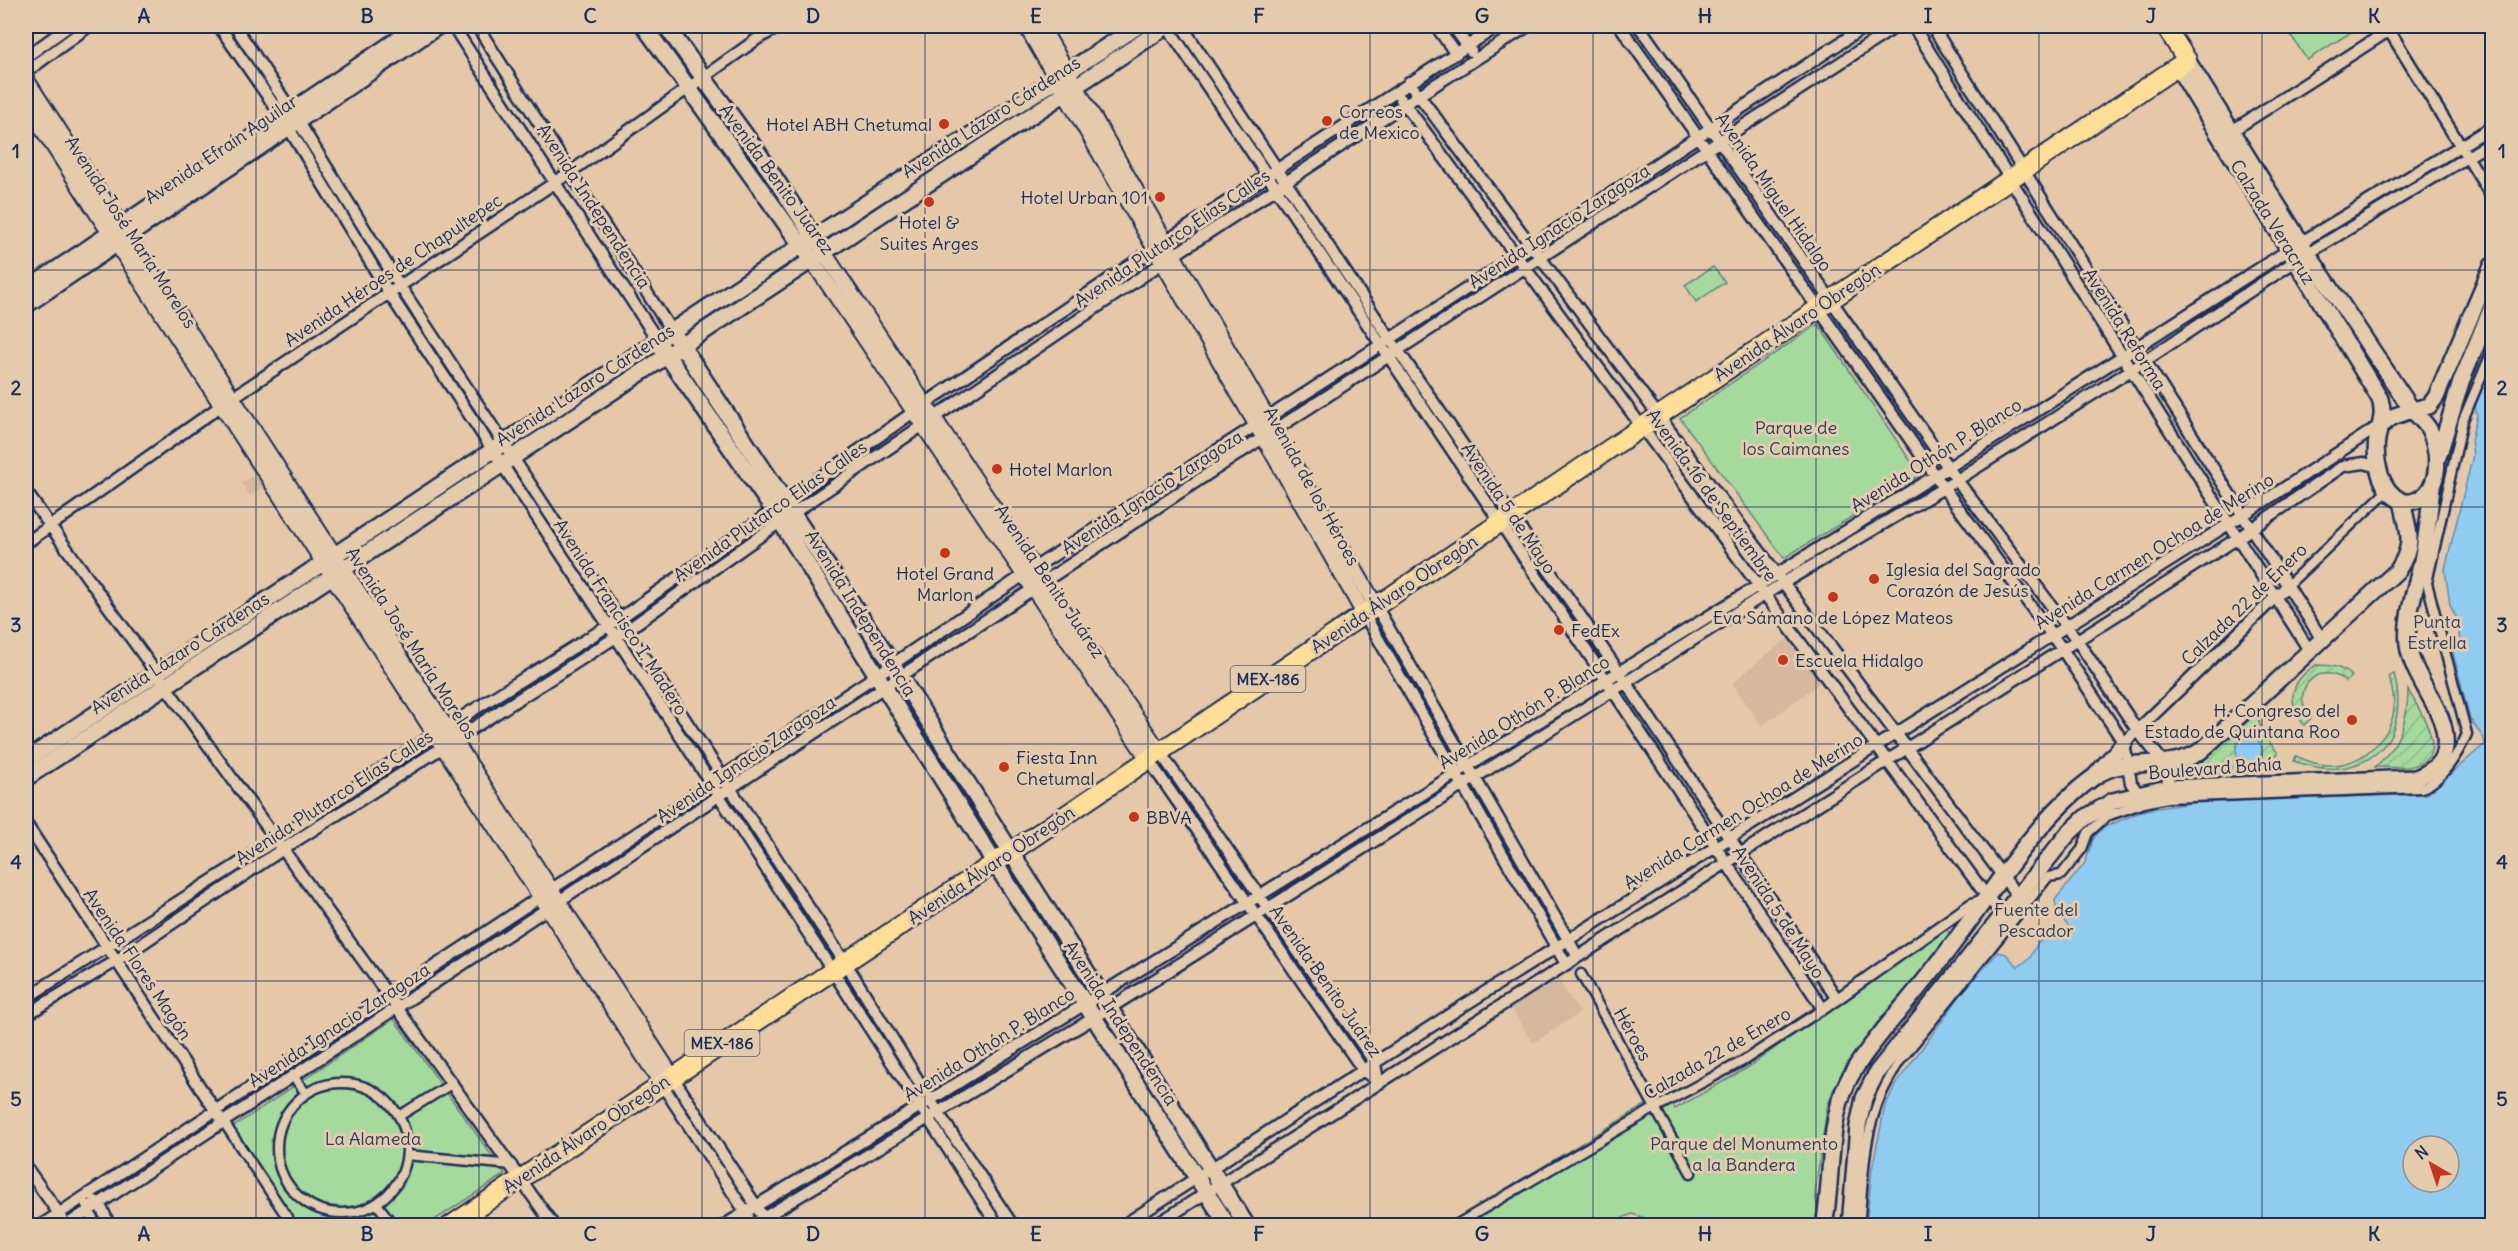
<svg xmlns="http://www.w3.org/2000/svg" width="2518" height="1251" viewBox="0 0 2518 1251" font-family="Delius,sans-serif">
	<defs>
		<pattern id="garden-furrows" width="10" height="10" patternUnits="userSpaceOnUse" patternTransform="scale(1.5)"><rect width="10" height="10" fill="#a5da9d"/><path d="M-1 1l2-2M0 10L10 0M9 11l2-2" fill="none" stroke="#8dbb8a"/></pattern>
	</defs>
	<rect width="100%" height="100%" fill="#e4c8a7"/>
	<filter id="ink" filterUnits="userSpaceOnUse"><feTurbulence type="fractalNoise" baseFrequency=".0167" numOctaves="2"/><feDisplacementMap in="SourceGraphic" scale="12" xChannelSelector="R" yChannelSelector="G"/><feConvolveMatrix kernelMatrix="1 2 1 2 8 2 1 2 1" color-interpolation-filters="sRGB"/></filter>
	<g filter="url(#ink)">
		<!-- built -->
		<path fill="#d4b99d" d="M 258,473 L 266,485 L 250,496 L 241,483 Z
			M 1789,637 L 1821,682 L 1762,726 L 1732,683 Z
			M 1558,979 L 1580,1013 L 1533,1043 L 1511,1008 Z"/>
		<!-- park -->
		<path fill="#a5da9d" stroke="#60847e" stroke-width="1.5" d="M 2285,26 L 2361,26 L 2307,60 Z
			M 1713,267 L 1725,282 L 1696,302 L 1685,285 Z
			M 1818,324 L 1920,475 L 1784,558 L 1680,418 Z
			M 1940,930 L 1947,930 L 1951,936 L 1845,1070 L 1833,1090 L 1827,1108 L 1815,1192 L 1817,1207 L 1816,1225 L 1668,1225 L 1632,1214 L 1606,1225 L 1444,1226 L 1665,1093 L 1675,1109 L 1747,1068 Z
			M 394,1019 L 505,1174 L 427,1225 L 291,1225 L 224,1133 Z"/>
		<!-- garden -->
		<path fill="url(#garden-furrows)" stroke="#60847e" stroke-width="1.5" d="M 2316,665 C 2331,665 2340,666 2352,676 L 2346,682 C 2319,658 2287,691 2311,718 L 2304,725 C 2286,701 2290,681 2316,665 Z
			M 2394,674 C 2413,745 2360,786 2294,761 L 2296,756 C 2308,761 2319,766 2333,765 C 2362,764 2391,738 2394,709 C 2394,697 2392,687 2389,676 Z
			M 2408,690 C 2420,711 2455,760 2408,767 C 2398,768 2386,767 2375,767 C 2399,746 2408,721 2408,690 Z
			M 2256,713 L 2265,737 L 2278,753 L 2261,771 L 2188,775 Z"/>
		<!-- water -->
		<path fill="#90cbf0" stroke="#618db6" stroke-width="1.5" fill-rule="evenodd" d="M 2492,363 L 2492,1225 L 1866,1226 L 1872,1169 L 1885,1106 L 1896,1084 L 1962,993 L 1998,952 L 2006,954 L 2018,967 L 2030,958 L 2038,942 L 2048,938 L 2057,939 L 2070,928 L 2057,913 L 2055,900 L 2085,863 L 2094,837 L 2105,827 L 2145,810 L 2196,802 L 2427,794 L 2485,744 L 2483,737 L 2470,719 L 2453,653 L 2453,649 L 2460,643 L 2458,621 L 2450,605 L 2445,569 L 2473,455 L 2471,441 L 2477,415 L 2474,403 ZM 2413,1146 L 2449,1146 L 2449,1182 L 2413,1182 Z
			M2236 750a13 13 0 1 1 26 0a13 13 0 1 1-26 0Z"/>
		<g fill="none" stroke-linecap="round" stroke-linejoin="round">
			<!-- pedestrian casing -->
			<g stroke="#1b2f5e" stroke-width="13">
				<path id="pedestrian" d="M 2288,585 L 2388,490
					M 1581,974 L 1691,1173
					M 292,1075 L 306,1093
					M277 1148a65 65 0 1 1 130 0a65 65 0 1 1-130 0Z
					M 399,1116 L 453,1083
					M 223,1121 L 293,1226
					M 407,1155 L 512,1165
					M 377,1204 L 394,1226
					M 1454,1226 L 1655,1108 L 1743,1061 L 1823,1009
					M 1859,1226 C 1863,1187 1863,1145 1876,1108 C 1881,1092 1890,1077 1899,1062 L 2048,877 L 2061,875 L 2082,849 L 2088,833 L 2107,816 L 2144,803 L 2167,798 L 2421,788 C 2441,783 2459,752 2467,734 L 2427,583 L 2463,420 L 2492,351"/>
			</g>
			<!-- minor casing -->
			<g stroke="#1b2f5e" stroke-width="15">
				<path id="minor" d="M 219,26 L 282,117 L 389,293 L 616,637 L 998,1226
					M 235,26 L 298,121 L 400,286 L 853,975 L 937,1111 L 1013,1226
					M 453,26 L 658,341
					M 477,26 L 672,332
					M 1167,26 L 1606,680 L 1823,1009 L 1970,905 L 1983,900
					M 1182,26 L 1390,339 L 1619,672 L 1837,999
					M 1436,26 L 1456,54
					M 1453,26 L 1471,51
					M 1620,26 L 1944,488 L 2062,649 L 2124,743 L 2131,783 L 2138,793
					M 1639,26 L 1957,480 L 2077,640 L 2137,730 L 2164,763 L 2169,774 L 2167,788
					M 1913,26 L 2309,650
					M 1932,26 L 2321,638
					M 2389,30 L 2492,197
					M 26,57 L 69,26
					M 26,72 L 89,26
					M 1409,82 L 2019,898
					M 1401,99 L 1988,898 L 2004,916
					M 2227,134 L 2396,26
					M 26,492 L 554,1226
					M 26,543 L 232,398 L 572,171 L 760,37 L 781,26
					M 1376,606 L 1578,957
					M 1364,614 L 1566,964
					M 2124,743 L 2288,585
					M 1160,752 L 1375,1063 L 1378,1082
					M 1148,759 L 1363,1070 L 1378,1082
					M 26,824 L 219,1116
					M 26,998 L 276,840 L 435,734 L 619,619 L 932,399 L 1154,249 L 1498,26
					M 26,1015 L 116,961 L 283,849 L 627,630 L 780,522 L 1162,263 L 1405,104 L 1528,26
					M 672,1076 L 769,1226
					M 661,1083 L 748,1216
					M 26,1167 L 62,1218
					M 95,1201 L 99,1203 L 110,1226
					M 87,1205 L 95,1226
					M 40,1226 L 877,675 L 1034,568 L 1390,339 L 1866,26
					M 65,1226 L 1264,437 L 1897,26
					M 723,1226 L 932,1099 L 1949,467 L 2290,249 L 2492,127
					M 750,1226 L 1110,1008 L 1783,583 L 1957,480 L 2131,370 L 2297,260 L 2492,142
					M 1122,1226 L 1452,1013 L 2243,515 L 2382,424
					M 1154,1226 L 2238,538 L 2343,466 L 2364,463 L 2379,467"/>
			</g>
			<!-- tertiary casing -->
			<g stroke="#1b2f5e" stroke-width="18">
				<path id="tertiary" d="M 1026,26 C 1139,222 1253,417 1364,614
					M 1041,26 L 1376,606
					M 26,79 L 672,1076
					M 26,104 L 661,1083
					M 823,251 L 1044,583 L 1160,752
					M 811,259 L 1148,759"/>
			</g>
			<!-- secondary casing -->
			<g stroke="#1b2f5e" stroke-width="20">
				<path id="secondary" d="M 644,26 L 806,252
					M 666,26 L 759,154 L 818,244
					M 2187,60 L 2308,254 L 2412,410 L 2429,406 L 2436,397 L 2492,266
					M 2177,66 L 2380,399 C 2385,415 2380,424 2377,439 C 2374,460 2380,492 2402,501 C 2407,503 2414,502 2419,499 C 2442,486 2439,452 2430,431 C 2426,423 2418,416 2412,410 L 2392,417 L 2383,424
					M 26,290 L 418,26
					M 26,305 L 438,26
					M 676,337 L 900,676 L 1247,1226
					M 662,348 L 774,511 L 994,862 L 1228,1226
					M 2438,457 L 2461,382 L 2492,307
					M 26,760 L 802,245 L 1138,26
					M 2096,775 L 2124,743
					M 26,778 L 1167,26
					M 1824,1226 C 1833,1179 1827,1126 1847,1083 C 1857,1062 1872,1045 1886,1027 C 1905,1004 1925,981 1943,957 C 1988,899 2035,819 2094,777 C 2127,753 2168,774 2202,750 L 2398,570 C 2416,542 2408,531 2402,501
					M 1850,1226 L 1858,1126 L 1864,1098 L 1877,1072 L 2068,834 L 2085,818 L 2113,801 L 2167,788 L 2416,778 C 2430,772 2443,765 2445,747 C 2449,711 2413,681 2408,645 C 2405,617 2415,592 2421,565 C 2427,540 2429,513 2432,487"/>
			</g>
			<!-- primary casing -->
			<g stroke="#1b2f5e" stroke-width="22">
				<path id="primary" d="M 450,1226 L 1011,852 L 2187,60 L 2165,26"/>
			</g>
			<!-- pedestrian -->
			<use href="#pedestrian" stroke="#e4cbac" stroke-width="8"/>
			<!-- minor -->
			<use href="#minor" stroke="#e4cbac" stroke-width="10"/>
			<!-- tertiary -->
			<use href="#tertiary" stroke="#e4cbac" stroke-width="14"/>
			<!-- secondary -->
			<use href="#secondary" stroke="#e4cbac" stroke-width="15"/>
			<!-- primary -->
			<use href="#primary" stroke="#fcde96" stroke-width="18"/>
		</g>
	</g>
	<!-- grid -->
	<path fill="none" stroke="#1b2f5e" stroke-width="1.5" stroke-opacity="0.55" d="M 256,26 L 256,1226M 479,26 L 479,1226M 702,26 L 702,1226M 925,26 L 925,1226M 1148,26 L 1148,1226M 1370,26 L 1370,1226M 1593,26 L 1593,1226M 1816,26 L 1816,1226M 2039,26 L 2039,1226M 2262,26 L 2262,1226M 26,270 L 2492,270M 26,507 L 2492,507M 26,744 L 2492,744M 26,981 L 2492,981"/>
	<!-- markers -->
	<g fill="#c8321e" stroke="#e4cbac" stroke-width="2">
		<circle cx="1327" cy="121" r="6"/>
		<circle cx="944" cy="124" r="6"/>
		<circle cx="1160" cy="197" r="6"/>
		<circle cx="929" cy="202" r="6"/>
		<circle cx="997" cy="469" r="6"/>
		<circle cx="945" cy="553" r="6"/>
		<circle cx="1874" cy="579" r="6"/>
		<circle cx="1833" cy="597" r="6"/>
		<circle cx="1559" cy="630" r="6"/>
		<circle cx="1783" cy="660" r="6"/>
		<circle cx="2352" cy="720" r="6"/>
		<circle cx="1004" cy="767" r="6"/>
		<circle cx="1134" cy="817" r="6"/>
	</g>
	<g text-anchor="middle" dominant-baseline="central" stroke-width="6" stroke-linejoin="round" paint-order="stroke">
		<!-- shield labels -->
		<g fill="#e4cbac" stroke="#575e75" stroke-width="1.5">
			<rect x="1230.5" y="666" width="75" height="26" rx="4.5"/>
			<rect x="684.5" y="1030" width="75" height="26" rx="4.5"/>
		</g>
		<g font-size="16" font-weight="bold" fill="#1b2f5e">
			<text x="1268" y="679">MEX-186</text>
			<text x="722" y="1043">MEX-186</text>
		</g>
		<!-- poi labels -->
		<g font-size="18" fill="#1b2f5e" stroke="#e4cbac" text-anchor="start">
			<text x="1339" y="111">Correos<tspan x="1339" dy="21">de Mexico</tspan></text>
			<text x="932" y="124" text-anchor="end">Hotel ABH Chetumal</text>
			<text x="1148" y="197" text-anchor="end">Hotel Urban 101</text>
			<text x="929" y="222" text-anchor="middle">Hotel &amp;<tspan x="929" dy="21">Suites Arges</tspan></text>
			<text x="1009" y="469">Hotel Marlon</text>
			<text x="1886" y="569">Iglesia del Sagrado<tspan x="1886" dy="21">Corazón de Jesús</tspan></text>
			<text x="945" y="573" text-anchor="middle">Hotel Grand<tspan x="945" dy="21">Marlon</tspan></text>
			<text x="1833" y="617" text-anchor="middle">Eva Sámano de López Mateos</text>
			<text x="1571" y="630">FedEx</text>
			<text x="1795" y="660">Escuela Hidalgo</text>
			<text x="2340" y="710" text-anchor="end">H. Congreso del<tspan x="2340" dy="21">Estado de Quintana Roo</tspan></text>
			<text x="1016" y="757">Fiesta Inn<tspan x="1016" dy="21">Chetumal</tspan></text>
			<text x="1146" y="817">BBVA</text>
		</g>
		<!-- street labels -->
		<g font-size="18" fill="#1b2f5e" stroke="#e4cbac">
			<text transform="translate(991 117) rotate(-33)">Avenida Lázaro Cárdenas</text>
			<text transform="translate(221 149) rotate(-34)">Avenida Efraín Aguilar</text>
			<text transform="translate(777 179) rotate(54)">Avenida Benito Juárez</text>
			<text transform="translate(1774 192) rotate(55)">Avenida Miguel Hidalgo</text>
			<text transform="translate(594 206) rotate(57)">Avenida Independencia</text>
			<text transform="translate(2273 222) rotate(58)">Calzada Veracruz</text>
			<text transform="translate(1559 226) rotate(-33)">Avenida Ignacio Zaragoza</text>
			<text transform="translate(131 232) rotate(57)">Avenida José María Morelos</text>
			<text transform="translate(1172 238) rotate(-34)">Avenida Plutarco Elías Calles</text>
			<text transform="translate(393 270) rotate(-34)">Avenida Héroes de Chapultepec</text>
			<text transform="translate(1797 322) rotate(-34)">Avenida Álvaro Obregón</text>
			<text transform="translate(2125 329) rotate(58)">Avenida Reforma</text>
			<text transform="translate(585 385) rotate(-33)">Avenida Lázaro Cárdenas</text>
			<text transform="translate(1936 455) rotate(-32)">Avenida Othón P. Blanco</text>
			<text transform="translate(1312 486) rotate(61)">Avenida de los Héroes</text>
			<text transform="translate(1152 492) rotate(-33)">Avenida Ignacio Zaragoza</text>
			<text transform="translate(1712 495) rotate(54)">Avenida 16 de Septiembre</text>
			<text transform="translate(1509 508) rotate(56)">Avenida 5 de Mayo</text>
			<text transform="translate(770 511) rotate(-35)">Avenida Plutarco Elías Calles</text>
			<text transform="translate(2154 551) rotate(-32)">Avenida Carmen Ochoa de Merino</text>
			<text transform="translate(1050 581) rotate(56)">Avenida Benito Juárez</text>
			<text transform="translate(1394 594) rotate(-34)">Avenida Álvaro Obregón</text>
			<text transform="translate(2244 604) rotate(-44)">Calzada 22 de Enero</text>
			<text transform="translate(861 613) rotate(58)">Avenida Independencia</text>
			<text transform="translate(621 617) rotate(57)">Avenida Francisco I. Madero</text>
			<text transform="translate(412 643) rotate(57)">Avenida José María Morelos</text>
			<text transform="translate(180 653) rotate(-33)">Avenida Lázaro Cárdenas</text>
			<text transform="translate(1524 712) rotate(-32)">Avenida Othón P. Blanco</text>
			<text transform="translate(746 759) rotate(-34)">Avenida Ignacio Zaragoza</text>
			<text transform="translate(2215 768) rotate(-4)">Boulevard Bahía</text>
			<text transform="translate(334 797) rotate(-33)">Avenida Plutarco Elías Calles</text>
			<text transform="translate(1743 811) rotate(-32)">Avenida Carmen Ochoa de Merino</text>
			<text transform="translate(991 865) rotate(-34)">Avenida Álvaro Obregón</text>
			<text transform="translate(1779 912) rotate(57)">Avenida 5 de Mayo</text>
			<text transform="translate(138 964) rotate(56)">Avenida Flores Magón</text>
			<text transform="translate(1326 981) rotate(55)">Avenida Benito Juárez</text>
			<text transform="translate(1121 1023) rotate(57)">Avenida Independencia</text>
			<text transform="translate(339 1025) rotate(-33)">Avenida Ignacio Zaragoza</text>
			<text transform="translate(1633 1034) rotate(61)">Héroes</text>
			<text transform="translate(989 1044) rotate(-32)">Avenida Othón P. Blanco</text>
			<text transform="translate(1717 1053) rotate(-30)">Calzada 22 de Enero</text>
			<text transform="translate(586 1134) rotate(-34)">Avenida Álvaro Obregón</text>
		</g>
		<!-- park labels -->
		<g font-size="18" fill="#294064" stroke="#e4cbac">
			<text x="1796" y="427">Parque de<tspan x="1796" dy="21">los Caimanes</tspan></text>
			<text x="2437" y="621">Punta<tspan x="2437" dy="21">Estrella</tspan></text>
			<text x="2036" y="909">Fuente del<tspan x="2036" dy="21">Pescador</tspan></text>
			<text x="373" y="1138">La Alameda</text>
			<text x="1744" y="1143">Parque del Monumento<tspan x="1744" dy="21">a la Bandera</tspan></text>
		</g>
	</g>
	<!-- margin -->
	<rect width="2518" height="1251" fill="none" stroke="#e4cbac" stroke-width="66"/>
	<!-- north arrow -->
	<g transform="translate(2431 1164) rotate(321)"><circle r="28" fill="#e4cbac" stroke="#948d8d" stroke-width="1.5"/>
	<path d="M0-4.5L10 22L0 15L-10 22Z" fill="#c8321e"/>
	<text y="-9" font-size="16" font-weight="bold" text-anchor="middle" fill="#1b2f5e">N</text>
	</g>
	<rect x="33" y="33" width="2452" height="1185" fill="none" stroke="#1b2f5e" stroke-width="2"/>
	<g font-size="20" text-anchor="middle" font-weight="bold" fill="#1b2f5e">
		<text x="144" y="23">A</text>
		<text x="367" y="23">B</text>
		<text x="590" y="23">C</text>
		<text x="813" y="23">D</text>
		<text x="1036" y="23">E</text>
		<text x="1259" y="23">F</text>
		<text x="1482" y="23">G</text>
		<text x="1705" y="23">H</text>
		<text x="1928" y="23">I</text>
		<text x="2151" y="23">J</text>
		<text x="2374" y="23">K</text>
		<text x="16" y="158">1</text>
		<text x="2502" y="158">1</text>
		<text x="16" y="395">2</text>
		<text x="2502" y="395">2</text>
		<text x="16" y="632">3</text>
		<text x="2502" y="632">3</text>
		<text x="16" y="869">4</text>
		<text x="2502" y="869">4</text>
		<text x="16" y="1106">5</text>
		<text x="2502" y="1106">5</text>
		<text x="144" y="1241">A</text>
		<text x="367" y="1241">B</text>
		<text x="590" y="1241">C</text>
		<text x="813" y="1241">D</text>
		<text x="1036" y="1241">E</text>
		<text x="1259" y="1241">F</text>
		<text x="1482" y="1241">G</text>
		<text x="1705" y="1241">H</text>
		<text x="1928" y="1241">I</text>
		<text x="2151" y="1241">J</text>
		<text x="2374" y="1241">K</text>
	</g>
</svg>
